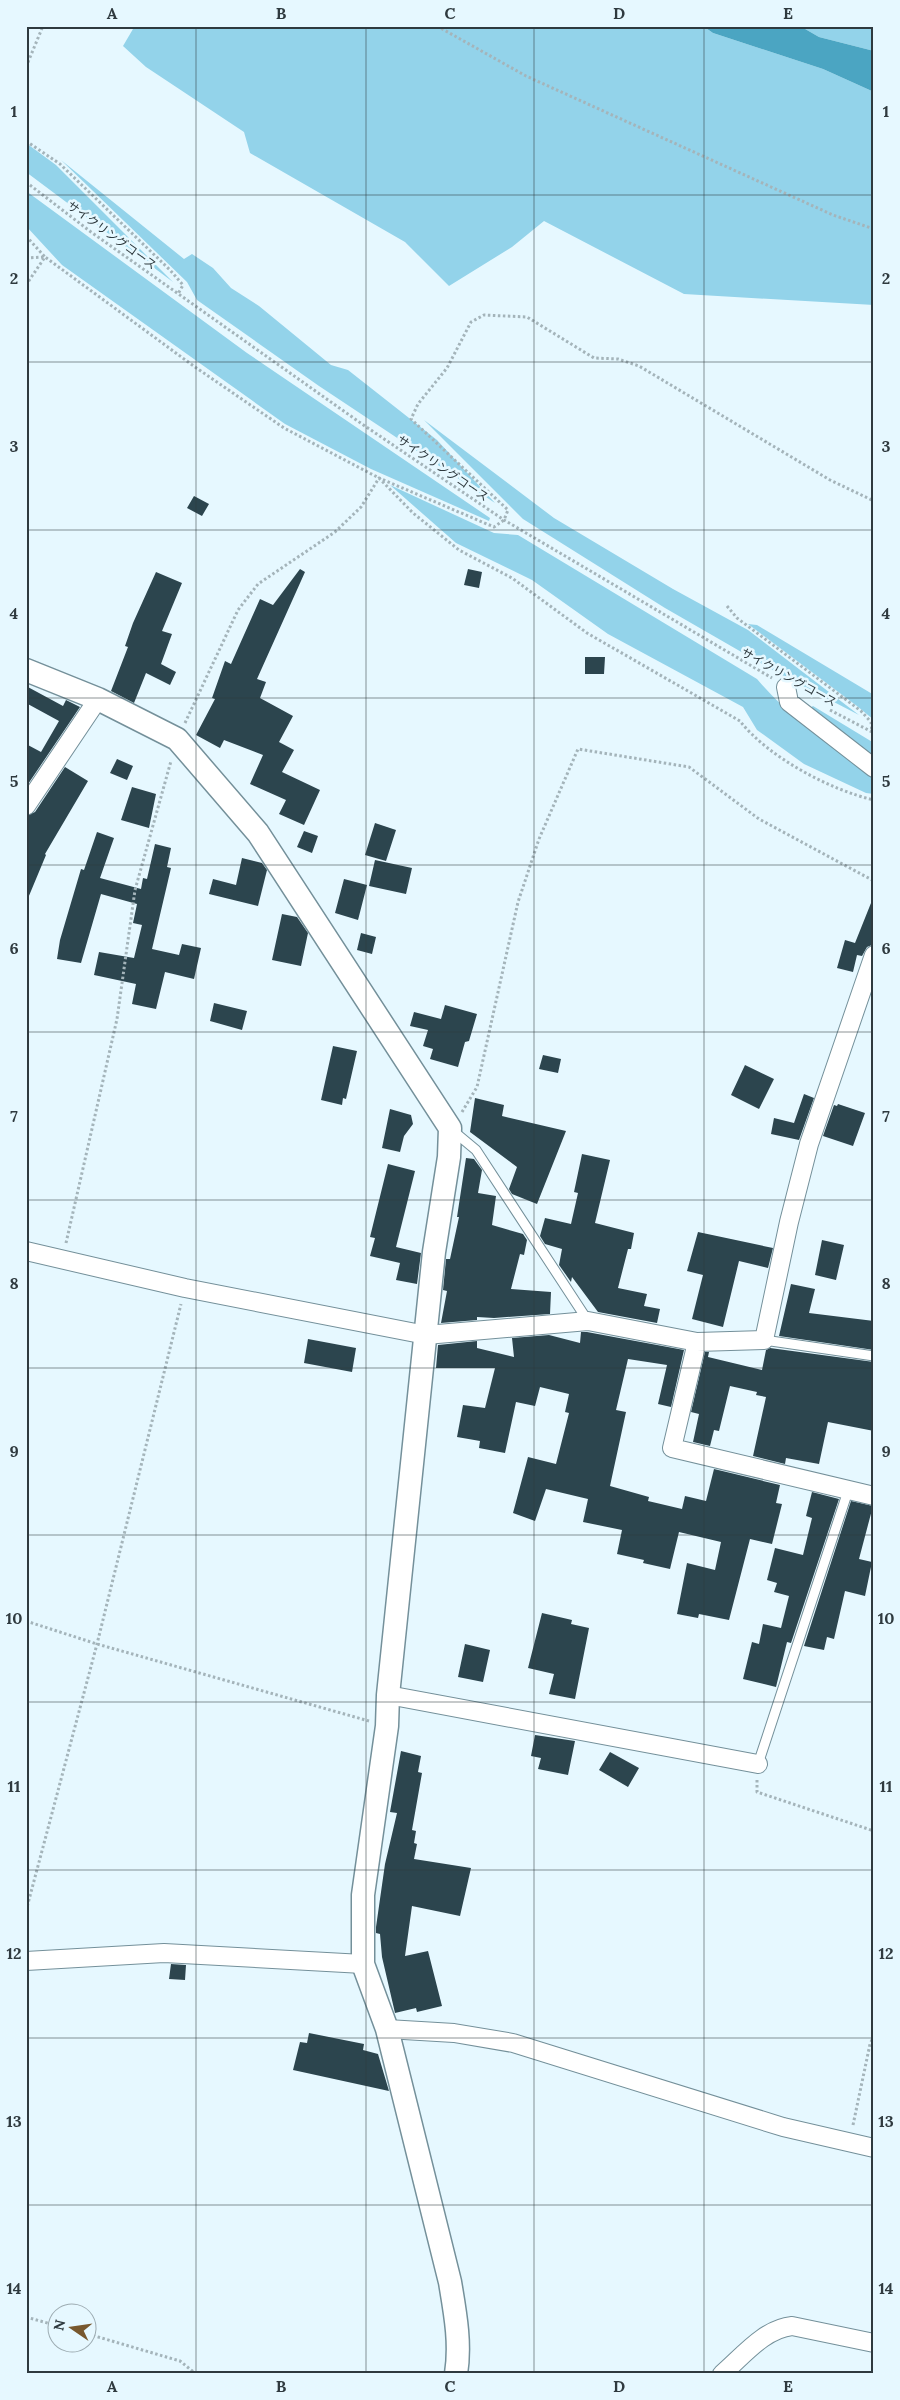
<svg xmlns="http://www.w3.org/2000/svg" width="900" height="2400" viewBox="0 0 900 2400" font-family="Lora,'Noto Sans JP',serif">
	<rect width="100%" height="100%" fill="#e6f8ff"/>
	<!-- green -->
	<path fill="#93d3ea" d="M 129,26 L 703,26 L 713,33 L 823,69 L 874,92 L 874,305 L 684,294 L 544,221 L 512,247 L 449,286 L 405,242 L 250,153 L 244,132 L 146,67 L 123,46 L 133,29 Z
		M 800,26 L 874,26 L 874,51 L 819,37 Z
		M 26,143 L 56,165 L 173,282 L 26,172 Z
		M 61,160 L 184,259 L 192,254 L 213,268 L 231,288 L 259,306 L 331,365 L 348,370 L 437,440 L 495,503 L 319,386 L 197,300 L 187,282 Z
		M 26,191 L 247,353 L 490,518 L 489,521 L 371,469 L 285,424 L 62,265 L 26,226 Z
		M 424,420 L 554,518 L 673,589 L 748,630 L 859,715 L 776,672 L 665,608 L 523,519 Z
		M 390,485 L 494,533 L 518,535 L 757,679 C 789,717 833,748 874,777 L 874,794 L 866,793 L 804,764 L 757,730 L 743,707 L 608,634 L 532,580 L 456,543 Z
		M 748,624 L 757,625 L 874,695 L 874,720 L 857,706 Z
		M 813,706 L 874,743 L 874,759 L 809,709 Z"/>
	<!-- water -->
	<path fill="#4ba5c2" d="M 703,26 L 800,26 L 819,37 L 874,51 L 874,92 L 823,69 L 713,33 Z"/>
	<!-- building -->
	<path fill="#2c454e" d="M 194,496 L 209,504 L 202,516 L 187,508 Z
		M 300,569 L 305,572 L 257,679 L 266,682 L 260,698 L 293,716 L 279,742 L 294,750 L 282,772 L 320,790 L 304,825 L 279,814 L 286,800 L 250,784 L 263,755 L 224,740 L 220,748 L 196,735 L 215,699 L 212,698 L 225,661 L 231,664 L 260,599 L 273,605 Z
		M 468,569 L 482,572 L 479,588 L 464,585 Z
		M 156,572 L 182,583 L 162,631 L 172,634 L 161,664 L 176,672 L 170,685 L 146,673 L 134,703 L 111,691 L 128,647 L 125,646 L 133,623 Z
		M 585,657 L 605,657 L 604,674 L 585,674 Z
		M 26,686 L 63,706 L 66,700 L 80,707 L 26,787 L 26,744 L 41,752 L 59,721 L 26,703 Z
		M 117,759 L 133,766 L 127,780 L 110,773 Z
		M 65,767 L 88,781 L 45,854 L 46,855 L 26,903 L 26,816 L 35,812 Z
		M 132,787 L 156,794 L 149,828 L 121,820 Z
		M 375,823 L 396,830 L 386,861 L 365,855 Z
		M 304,831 L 318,836 L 312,853 L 297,847 Z
		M 97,832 L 114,838 L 100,878 L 141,889 L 143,878 L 147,879 L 155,844 L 171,848 L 167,867 L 171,868 L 152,949 L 179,955 L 182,944 L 201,948 L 194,979 L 165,972 L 156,1009 L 132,1004 L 136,984 L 94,975 L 99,952 L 134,958 L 142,925 L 133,923 L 137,904 L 101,894 L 81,963 L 57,959 L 60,940 L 81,869 L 84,870 Z
		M 242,858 L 262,863 L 267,870 L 258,906 L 209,894 L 213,879 L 236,885 Z
		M 375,860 L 412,868 L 406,894 L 369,886 Z
		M 344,879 L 367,885 L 358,920 L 335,913 Z
		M 873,898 L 874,938 L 872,945 L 867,947 L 862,956 L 857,955 L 853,972 L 837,968 L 845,940 L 855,943 Z
		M 282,914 L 297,917 L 308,933 L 301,966 L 272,960 Z
		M 361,933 L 376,937 L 372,954 L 357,950 Z
		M 214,1003 L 247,1011 L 242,1030 L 210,1021 Z
		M 445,1005 L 477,1014 L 469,1041 L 465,1042 L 458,1067 L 430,1059 L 433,1049 L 423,1046 L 428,1030 L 410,1026 L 414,1012 L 441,1019 Z
		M 333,1046 L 357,1051 L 346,1099 L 343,1098 L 342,1105 L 321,1100 Z
		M 543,1055 L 561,1059 L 558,1073 L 539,1069 Z
		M 745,1065 L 774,1079 L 759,1109 L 731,1095 Z
		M 804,1094 L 814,1098 L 799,1140 L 771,1134 L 774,1118 L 794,1123 Z
		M 475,1098 L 504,1105 L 502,1116 L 566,1131 L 537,1204 L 512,1194 L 509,1189 L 517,1167 L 470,1132 Z
		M 838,1104 L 865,1113 L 853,1146 L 823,1136 L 834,1105 L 837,1106 Z
		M 390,1109 L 411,1115 L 413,1124 L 404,1136 L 400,1152 L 382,1148 Z
		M 582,1154 L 610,1160 L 595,1223 L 634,1233 L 631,1249 L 628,1249 L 618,1288 L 647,1294 L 644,1306 L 660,1309 L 657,1323 L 598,1312 L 572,1277 L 571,1282 L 559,1265 L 562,1249 L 545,1244 L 540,1236 L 545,1218 L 571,1224 L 578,1193 L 574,1192 Z
		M 466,1158 L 474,1159 L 482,1170 L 478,1193 L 496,1196 L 492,1225 L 523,1234 L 527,1240 L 524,1255 L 520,1254 L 511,1289 L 551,1292 L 550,1314 L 494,1318 L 477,1317 L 477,1320 L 441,1323 L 447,1291 L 443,1290 L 446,1259 L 450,1259 L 459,1217 L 457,1217 Z
		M 388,1164 L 415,1171 L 396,1247 L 421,1253 L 417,1284 L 396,1280 L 400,1263 L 370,1256 L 375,1238 L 370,1237 Z
		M 698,1232 L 773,1248 L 768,1268 L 739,1261 L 723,1327 L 692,1319 L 703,1275 L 687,1271 Z
		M 822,1240 L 844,1245 L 836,1280 L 815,1275 Z
		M 791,1284 L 815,1289 L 809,1313 L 874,1321 L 874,1350 L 779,1336 Z
		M 581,1332 L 587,1332 L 684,1350 L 671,1407 L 658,1404 L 667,1365 L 628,1359 L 616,1410 L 626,1412 L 610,1486 L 649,1497 L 648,1501 L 682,1509 L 685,1496 L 706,1501 L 714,1469 L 780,1485 L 776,1503 L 782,1504 L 772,1544 L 750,1539 L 729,1620 L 699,1614 L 698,1618 L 677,1614 L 687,1563 L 715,1570 L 721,1542 L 679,1532 L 670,1569 L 643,1563 L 644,1560 L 617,1554 L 622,1530 L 583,1522 L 588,1499 L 546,1489 L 535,1521 L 513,1513 L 528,1457 L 556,1464 L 569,1413 L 565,1412 L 569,1394 L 540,1387 L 535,1406 L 516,1402 L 505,1453 L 479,1448 L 480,1441 L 457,1437 L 463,1405 L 485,1408 L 495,1368 L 436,1368 L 438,1345 L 477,1341 L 477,1348 L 514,1357 L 512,1338 L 549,1335 L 580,1343 Z
		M 308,1339 L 356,1348 L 352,1372 L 304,1363 Z
		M 770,1348 L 874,1362 L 874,1431 L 828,1422 L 819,1464 L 786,1458 L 785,1464 L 753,1456 L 766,1397 L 756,1395 L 757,1392 L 730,1386 L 719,1431 L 714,1430 L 710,1446 L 693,1442 L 699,1414 L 691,1412 L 705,1352 L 709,1352 L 708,1357 L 762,1370 L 766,1350 Z
		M 812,1492 L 839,1499 L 791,1643 L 787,1642 L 776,1687 L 743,1679 L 752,1642 L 759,1644 L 763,1624 L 781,1628 L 789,1596 L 774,1592 L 777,1583 L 767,1580 L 775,1548 L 803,1555 L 812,1518 L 806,1516 Z
		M 851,1501 L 873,1506 L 859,1559 L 872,1562 L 865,1596 L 845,1591 L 834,1639 L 827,1637 L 824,1650 L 804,1646 Z
		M 542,1613 L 572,1620 L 571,1624 L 589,1628 L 575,1699 L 549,1694 L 554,1674 L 528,1668 Z
		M 465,1644 L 490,1650 L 483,1682 L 458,1677 Z
		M 535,1735 L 575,1741 L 568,1775 L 538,1769 L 541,1758 L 531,1756 Z
		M 401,1751 L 421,1756 L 418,1772 L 422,1773 L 412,1830 L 416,1831 L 414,1843 L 417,1844 L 414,1859 L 471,1868 L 460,1916 L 412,1906 L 405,1956 L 428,1951 L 442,2006 L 417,2012 L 416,2008 L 395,2013 L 382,1957 L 380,1934 L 376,1933 L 376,1927 L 385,1864 L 397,1813 L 390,1812 Z
		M 610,1752 L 639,1768 L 628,1787 L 599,1770 Z
		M 171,1964 L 186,1965 L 185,1980 L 169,1979 Z
		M 309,2033 L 364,2044 L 363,2050 L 378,2054 L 389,2091 L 293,2070 L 300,2042 L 307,2043 Z"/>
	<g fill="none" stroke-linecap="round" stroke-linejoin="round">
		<!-- service casing -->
		<g stroke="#74909a" stroke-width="11">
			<path id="service" d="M 452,1130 L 476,1150 L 588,1321
				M 764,1340 L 874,1356
				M 758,1764 L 848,1491"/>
		</g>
		<!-- minor casing -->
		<g stroke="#74909a" stroke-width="20">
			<path id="minor" d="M 786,687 L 789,702 L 874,768
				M 26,806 L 98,699
				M 26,1251 L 185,1288 L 426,1335 L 588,1321 L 697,1342 L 764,1340 L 789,1222 L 809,1144 L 874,955
				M 697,1342 L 672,1448 L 874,1496
				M 388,1695 L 758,1764
				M 26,1961 L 164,1953 L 363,1964
				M 387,2029 L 454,2033 L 513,2043 L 783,2127 L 874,2148
				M 722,2374 C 743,2356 764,2329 792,2326 L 874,2343"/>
		</g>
		<!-- tertiary casing -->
		<g stroke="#74909a" stroke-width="25">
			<path id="tertiary" d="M 26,670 L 98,699 L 177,739 L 258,833 L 450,1128 L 449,1157 L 434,1252 L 388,1695 L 387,1726 L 363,1895 L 363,1964 L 387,2029 L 450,2282 C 455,2312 461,2343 456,2374"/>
		</g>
		<!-- path -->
		<path stroke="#a4b4ba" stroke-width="3" stroke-dasharray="2.5 2.5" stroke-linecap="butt" d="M 437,26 L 526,76 L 833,215 L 874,229
			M 26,67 L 43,26
			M 26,141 L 60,164 L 170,270 L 183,285 L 178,294
			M 26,182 L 91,232 L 362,424 L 504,520 L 772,678
			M 26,236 L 45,257 L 26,285
			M 26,258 L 45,257 L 195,367 L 284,428 L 379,478 L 413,513 L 459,550 L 512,578 L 587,633 L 740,721 C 768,757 830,790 874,800
			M 727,606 L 737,618 L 861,711 L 871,722 L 872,732
			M 830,710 L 874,733
			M 185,723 L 238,610 L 258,584 L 335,532 L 361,507 L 379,478 L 494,527 L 504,520 L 508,510 L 411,419 L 418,404 L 447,368 L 471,322 L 484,315 L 527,317 L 594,358 L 618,359 L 639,366 L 830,480 L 874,501
			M 462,1112 L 477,1087 L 518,902 L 539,839 L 578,749 L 689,767 L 759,819 L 874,881
			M 66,1243 L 117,1019 L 135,890 L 171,761
			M 26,1621 L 97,1644 L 369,1721
			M 757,1780 L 757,1792 L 874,1831
			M 26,1911 L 97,1644 L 181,1304
			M 853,2125 L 870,2044 L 874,2036
			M 26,2317 L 58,2326
			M 88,2334 L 180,2361 L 196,2374"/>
		<!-- service -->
		<use href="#service" stroke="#fff" stroke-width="9"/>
		<!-- minor -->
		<use href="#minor" stroke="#fff" stroke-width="18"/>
		<!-- tertiary -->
		<use href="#tertiary" stroke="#fff" stroke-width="22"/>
	</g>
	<!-- grid -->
	<path fill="none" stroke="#2f3a3f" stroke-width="1" stroke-opacity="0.55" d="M 196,26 L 196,2374M 366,26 L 366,2374M 534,26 L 534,2374M 704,26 L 704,2374M 26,195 L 874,195M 26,362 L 874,362M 26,530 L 874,530M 26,698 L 874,698M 26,865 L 874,865M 26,1032 L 874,1032M 26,1200 L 874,1200M 26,1368 L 874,1368M 26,1535 L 874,1535M 26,1702 L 874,1702M 26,1870 L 874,1870M 26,2038 L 874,2038M 26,2205 L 874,2205"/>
	<g text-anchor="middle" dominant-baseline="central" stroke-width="5" stroke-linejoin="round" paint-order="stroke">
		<!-- street labels -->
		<g font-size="12" fill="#2f3a3f" stroke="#e6f8ff">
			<text transform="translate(112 235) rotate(36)">サイクリングコース</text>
			<text transform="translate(443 468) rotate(34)">サイクリングコース</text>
			<text transform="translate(789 677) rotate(29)">サイクリングコース</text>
		</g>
	</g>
	<!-- border -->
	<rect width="900" height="2400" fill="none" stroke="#e6f8ff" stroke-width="55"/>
	<!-- north arrow -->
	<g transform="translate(72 2328) rotate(283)"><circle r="24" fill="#e6f8ff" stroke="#9dacb2"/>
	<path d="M0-4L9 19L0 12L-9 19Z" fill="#78582e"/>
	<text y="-8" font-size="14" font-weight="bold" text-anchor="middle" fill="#2f3a3f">N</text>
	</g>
	<rect x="28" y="28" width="844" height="2344" fill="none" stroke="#2f3a3f" stroke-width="2"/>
	<g font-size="16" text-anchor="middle" font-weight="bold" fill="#2f3a3f">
		<text x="112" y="19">A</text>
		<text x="281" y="19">B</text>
		<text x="450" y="19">C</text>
		<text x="619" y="19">D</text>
		<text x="788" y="19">E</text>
		<text x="14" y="117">1</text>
		<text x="886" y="117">1</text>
		<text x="14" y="284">2</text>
		<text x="886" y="284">2</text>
		<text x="14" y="452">3</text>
		<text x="886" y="452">3</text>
		<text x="14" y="619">4</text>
		<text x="886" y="619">4</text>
		<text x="14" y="787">5</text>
		<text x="886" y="787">5</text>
		<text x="14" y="954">6</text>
		<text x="886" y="954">6</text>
		<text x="14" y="1122">7</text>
		<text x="886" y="1122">7</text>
		<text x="14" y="1289">8</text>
		<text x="886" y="1289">8</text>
		<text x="14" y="1457">9</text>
		<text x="886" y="1457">9</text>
		<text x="14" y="1624">10</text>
		<text x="886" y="1624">10</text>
		<text x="14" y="1792">11</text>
		<text x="886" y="1792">11</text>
		<text x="14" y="1959">12</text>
		<text x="886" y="1959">12</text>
		<text x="14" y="2127">13</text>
		<text x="886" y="2127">13</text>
		<text x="14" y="2294">14</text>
		<text x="886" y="2294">14</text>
		<text x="112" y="2392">A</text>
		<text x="281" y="2392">B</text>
		<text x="450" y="2392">C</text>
		<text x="619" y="2392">D</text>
		<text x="788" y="2392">E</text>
	</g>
</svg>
